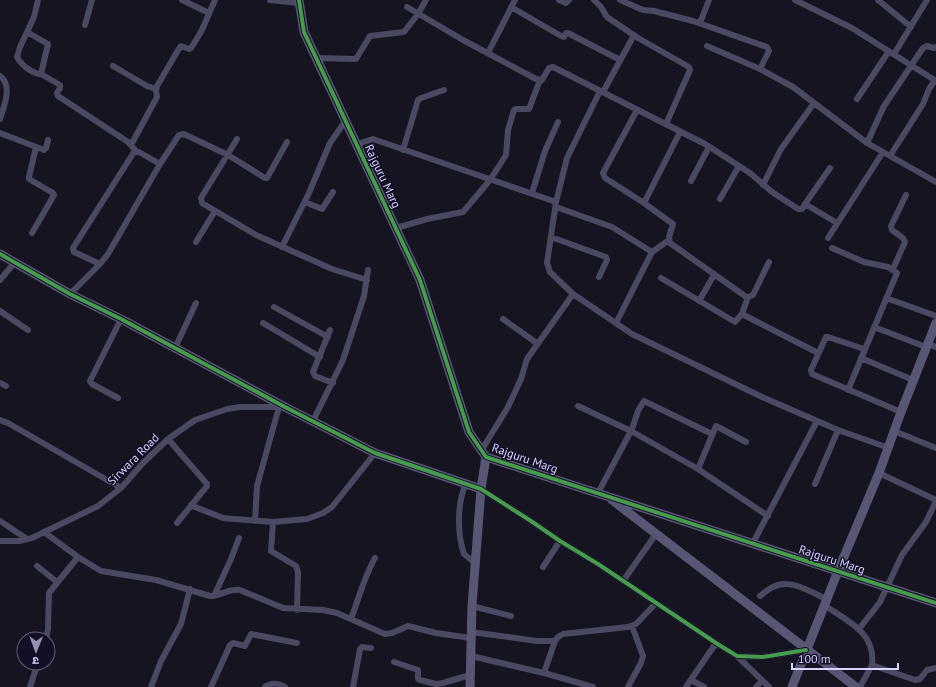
<svg xmlns="http://www.w3.org/2000/svg" width="936" height="687" viewBox="0 0 936 687" font-family="'PT Sans','Noto Sans Devanagari',sans-serif">
	<rect width="100%" height="100%" fill="#161421"/>
	<g fill="none" stroke-linecap="round" stroke-linejoin="round">
		<!-- street -->
		<path stroke="#4a4962" stroke-width="6" d="M 38,0 L 34,17 L 20,47 L 17,57 C 21,65 33,74 41,74
			M 182,0 L 209,13
			M 270,0 L 299,3
			M 559,0 L 566,3 L 569,0
			M 594,0 L 601,7 L 607,17 L 638,38 L 689,67 L 690,70 L 666,124
			M 620,0 L 643,10 L 654,11 L 693,21 L 767,47 L 769,51 L 760,69
			M 795,0 L 852,28 L 936,81
			M 878,0 L 911,27
			M 407,7 L 463,40 L 536,79 L 542,80 L 549,68 L 553,67 L 705,144 L 750,173 L 772,192 L 798,209 L 802,209 L 805,204 L 830,168
			M 511,7 L 561,36 L 564,37 L 566,33 L 568,33 L 620,60
			M 700,23 L 709,0
			M 85,25 L 92,0
			M 27,32 L 48,44 L 41,74 L 60,85 L 60,88 L 57,93 L 58,96 L 128,142 L 136,151
			M 707,46 L 760,69 L 793,87 L 867,143 L 936,182
			M 488,53 L 515,0
			M 894,54 L 927,0
			M 316,58 L 356,59 L 370,36 L 404,32 L 418,14 L 426,0
			M 113,66 L 147,86 L 156,89
			M 0,76 C 13,86 4,106 0,119
			M 603,92 L 634,35
			M 857,99 L 889,51
			M 637,110 L 603,173 L 605,178 L 644,203 L 673,224 L 669,237 L 670,243 L 745,296 L 748,297 L 753,295 L 769,262
			M 0,133 L 44,150 L 46,148 L 48,140
			M 237,139 L 201,198 L 202,203 L 256,235 L 332,269 L 367,280
			M 867,143 L 884,106 L 923,48 L 927,46 L 934,48 L 936,47
			M 357,144 L 373,139 L 556,202 L 547,263 L 550,272 L 573,294
			M 131,145 L 157,97 L 156,91 L 157,86 L 180,47 L 181,46 L 189,49 L 191,48 L 201,32 L 215,0
			M 403,150 L 418,100 L 421,98 L 444,90
			M 890,156 L 923,104 L 929,89 L 935,80
			M 691,181 L 709,147
			M 763,185 L 781,149 L 814,103
			M 532,193 L 545,151 L 558,122
			M 720,199 L 739,166
			M 305,202 L 322,209 L 333,192
			M 556,202 L 567,158 L 600,91
			M 644,203 L 680,132
			M 805,204 L 837,223
			M 556,207 L 612,227 L 652,252 L 669,240
			M 396,228 L 427,219 L 463,212 L 490,180 L 506,155 L 508,130 L 514,110 L 516,109 L 529,109 L 540,80
			M 32,233 L 54,195 L 53,193 L 29,179 L 29,177 L 36,147
			M 551,237 L 606,257 L 607,260 L 599,277
			M 828,238 L 883,152
			M 196,242 L 215,211
			M 282,247 L 309,193 L 330,143 L 346,120
			M 832,248 L 864,262 L 888,267 L 897,273 L 848,390
			M 100,264 L 74,252 L 73,248 L 134,152 L 139,152 L 160,164
			M 893,269 L 905,242 L 903,238 L 892,230 L 891,226 L 906,195
			M 661,278 L 735,322 L 742,314 L 748,297
			M 0,280 L 15,262
			M 70,294 L 100,264 L 108,254 L 160,164 L 179,135 L 184,134 L 228,155 L 265,178 L 267,178 L 287,142
			M 886,298 L 936,316
			M 699,301 L 714,275
			M 274,307 L 328,337
			M 0,311 L 28,330
			M 742,314 L 818,353
			M 503,319 L 538,344
			M 263,323 L 320,357
			M 616,323 L 652,252
			M 874,327 L 926,347
			M 330,330 L 313,372 L 315,376 L 333,383
			M 928,344 L 936,347
			M 175,348 L 196,303
			M 864,349 L 828,337 L 826,337 L 811,370 L 812,374 L 901,412
			M 861,358 L 913,380
			M 0,383 L 6,386
			M 118,398 L 92,384 L 90,381 L 121,319
			M 578,406 L 631,431 L 698,469 L 768,516
			M 0,420 L 8,423 L 121,488
			M 313,421 L 343,360 L 364,296 L 368,270
			M 894,431 L 936,448
			M 168,439 L 207,484 L 207,486 L 177,523
			M 481,451 L 508,407 L 521,379 L 527,359 L 573,294 L 632,334 L 762,397 L 838,430 L 889,448
			M 698,469 L 716,426 L 746,442
			M 879,473 L 936,500
			M 466,484 C 457,502 457,534 464,554 L 475,563
			M 815,484 L 838,430
			M 481,489 L 531,521 L 560,541 L 598,564 L 716,643 L 737,656 L 763,657 L 806,650
			M 598,493 L 632,429 L 638,411 L 644,401 L 712,434
			M 191,505 L 195,507 L 223,518 L 273,522 L 307,519 L 323,513 L 332,507 L 375,453
			M 0,521 L 27,539
			M 255,521 L 257,486 L 279,407
			M 273,522 L 271,551 L 296,566 L 298,572 L 297,610
			M 44,532 L 78,557 L 101,571 L 156,580 L 210,596 C 220,596 230,588 240,590 L 283,608 L 323,610 L 337,613 L 385,634 L 392,633 L 408,626 L 436,633 L 471,638
			M 0,541 L 19,541 L 32,538 L 98,506 L 121,488 L 142,464 L 168,439 L 195,420 L 227,409 L 240,407 L 283,407
			M 753,543 L 817,421
			M 37,566 L 57,582
			M 543,567 L 560,541
			M 623,581 L 656,534
			M 214,596 L 231,559 L 239,538
			M 760,596 C 764,593 768,589 773,587 C 790,578 811,592 826,599
			M 824,605 C 847,621 876,632 872,665 L 915,680 L 920,679 L 927,670 L 936,668
			M 472,606 L 511,616
			M 351,619 C 359,598 364,577 375,558
			M 859,629 L 880,602 L 902,555 L 926,522 L 936,501
			M 471,632 L 537,641 L 555,641 L 558,637 L 563,634 L 628,627 L 636,624 L 656,603
			M 46,639 L 48,629 L 49,593 L 78,557
			M 471,656 L 544,673 L 593,687
			M 737,656 L 769,687
			M 394,662 L 418,670 L 418,679 L 420,680 L 436,684 L 443,683 L 470,675
			M 544,673 L 555,641
			M 691,680 L 704,687
			M 30,687 L 38,663
			M 151,687 L 161,661 L 181,624 L 190,589
			M 211,687 L 230,645 L 233,643 L 245,646 L 251,634 L 297,643
			M 265,687 C 272,682 278,683 285,687
			M 353,687 L 360,649 L 362,647 L 371,648
			M 628,687 L 641,663 L 643,656 L 632,626
			M 686,687 L 716,643
			M 756,687 L 762,681
			M 860,687 L 872,665"/>
		<!-- secondary -->
		<path stroke="#575674" stroke-width="9" d="M 299,0 L 304,32 L 420,280 L 469,432 L 486,457 L 936,603
			M 0,254 L 70,294 L 121,319 L 285,407 L 375,453 L 481,489
			M 612,500 L 856,687
			M 470,687 L 472,606 L 481,489 L 486,457
			M 792,687 L 838,571 L 879,473 L 901,412 L 936,323"/>
		<!-- cycleway casing -->
		<g stroke="#130f26" stroke-width="6">
			<path id="cycleway" d="M 299,0 L 304,32 L 420,280 L 469,432 L 486,457 L 936,603
				M 0,254 L 70,294 L 121,319 L 285,407 L 375,453 L 481,489 L 531,521 L 560,541 L 598,564 L 716,643 L 737,656 L 763,657 L 806,650"/>
		</g>
		<!-- cycleway -->
		<use href="#cycleway" stroke="#469c4c" stroke-width="4"/>
	</g>
	<g text-anchor="middle" dominant-baseline="central" stroke-width="3" stroke-linejoin="round" paint-order="stroke">
		<!-- street labels -->
		<g font-size="12" fill="#d9d4ff" stroke="#130f26">
			<text transform="translate(383 176) rotate(65)">Rajguru Marg</text>
			<text transform="translate(525 458) rotate(19)">Rajguru Marg</text>
			<text transform="translate(133 459) rotate(-45)">Sirwara Road</text>
			<text transform="translate(832 559) rotate(18)">Rajguru Marg</text>
		</g>
	</g>
	<!-- north arrow -->
	<g transform="translate(36 651) rotate(181)"><circle r="19" fill="#130f26" stroke="#625e7d"/>
	<path d="M0-3L7 15L0 10L-7 15Z" fill="#9591b1"/>
	<text y="-6" font-size="11" font-weight="bold" text-anchor="middle" fill="#d9d4ff">उ</text>
	</g>
	<!-- scale -->
	<path d="M792 663v6h106v-6" fill="none" stroke="#d9d4ff" stroke-width="2"/>
	<text x="798" y="663" font-size="12" fill="#d9d4ff" stroke="#130f26" stroke-width="3" paint-order="stroke">100 m</text>
</svg>
